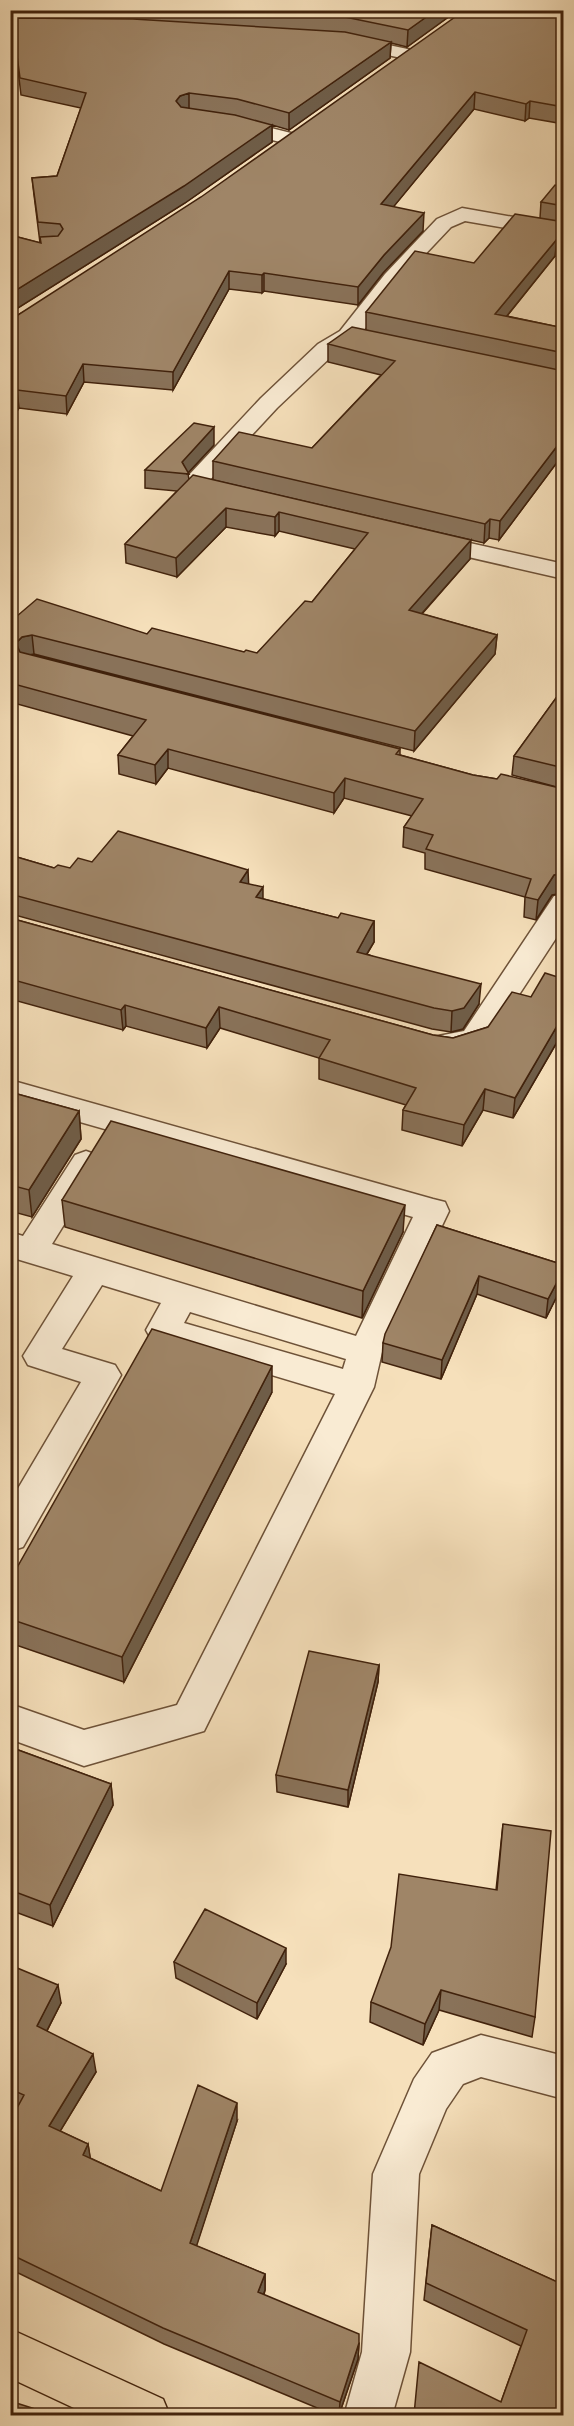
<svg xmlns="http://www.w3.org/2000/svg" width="574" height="2426" viewBox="0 0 574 2426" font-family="'Old Standard TT',serif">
	<rect width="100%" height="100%" fill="#f6e0bb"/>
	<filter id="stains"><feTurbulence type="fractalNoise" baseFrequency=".00333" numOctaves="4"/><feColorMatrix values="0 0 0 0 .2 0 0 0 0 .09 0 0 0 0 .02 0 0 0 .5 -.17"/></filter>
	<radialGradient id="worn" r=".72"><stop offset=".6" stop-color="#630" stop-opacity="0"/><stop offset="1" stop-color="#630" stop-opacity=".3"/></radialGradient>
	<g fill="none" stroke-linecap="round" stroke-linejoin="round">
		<!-- minor casing -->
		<g stroke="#6e5238" stroke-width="3">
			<path id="minor" d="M 346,36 L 417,51 L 420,55 L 417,59 L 411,60 L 340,45 L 337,41 L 340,37 Z
				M 227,117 L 299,135 L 302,139 L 299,143 L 292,145 L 220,127 L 217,123 L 220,119 Z
				M 462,208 L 564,226 L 564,238 L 465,221 L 451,227 L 399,282 L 356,341 L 334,354 L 277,408 L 209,481 L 240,490 L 244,495 L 240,500 L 232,502 L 190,490 L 184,481 L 188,476 L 261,398 L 318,344 L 340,331 L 385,274 L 437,219 Z
				M 425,533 L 564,564 L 564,579 L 416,545 L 413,540 L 416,535 Z
				M 564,894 L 564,926 L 486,1045 L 451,1056 L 433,1051 L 429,1044 L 433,1037 L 464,1031 L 554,896 Z
				M 10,1080 L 433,1199 L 445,1202 L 449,1211 L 382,1352 L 374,1387 L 204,1731 L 84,1766 L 10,1739 L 10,1704 L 84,1730 L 177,1705 L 335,1394 L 151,1339 L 146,1330 L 161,1303 L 102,1285 L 62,1349 L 115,1365 L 121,1375 L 23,1547 L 10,1551 L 10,1502 L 81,1382 L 28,1365 L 23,1356 L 73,1276 L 10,1257 L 10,1232 L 23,1236 L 75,1155 L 86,1151 L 97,1155 L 102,1163 L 52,1244 L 356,1336 L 413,1217 L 10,1102 ZM 190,1312 L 346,1359 L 343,1369 L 184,1323 Z
				M 481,2035 L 564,2056 L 564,2099 L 481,2077 L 463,2084 L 446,2109 L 419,2174 L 410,2352 L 392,2416 L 344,2416 L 362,2352 L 373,2174 L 414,2079 L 432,2053 Z"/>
		</g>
		<!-- major casing -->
		<g stroke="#41220c" stroke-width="3">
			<path id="major" d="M 10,2329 L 163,2399 L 170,2416 L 91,2416 L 10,2378 Z"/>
		</g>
		<!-- minor -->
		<use href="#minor" fill="#f9ebd3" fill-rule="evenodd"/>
		<!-- major -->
		<use href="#major" fill="#f6e0bb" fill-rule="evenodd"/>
	</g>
	<!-- wall -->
	<path fill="#897259" stroke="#41220c" stroke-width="1.5" d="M 10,10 L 458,10 L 407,47 L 391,43 L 390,58 L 289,130 L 272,125 L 272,142 L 185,203 L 10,313 L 10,235 L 40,243 L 34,195 L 32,178 L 57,176 L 81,108 L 21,95 L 12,20 L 10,20 Z
		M 564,10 L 564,124 L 529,118 L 525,121 L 474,109 L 393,207 L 423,231 L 383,273 L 358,305 L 264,291 L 262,293 L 229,289 L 173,390 L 84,382 L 67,414 L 19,408 L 10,421 L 10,316 L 18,315 Z
		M 564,187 L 564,258 L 555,256 L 507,316 L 564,328 L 564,453 L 499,540 L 489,538 L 484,543 L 213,480 L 213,461 L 312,448 L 381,375 L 328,362 L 328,344 L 366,330 L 366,312 L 474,263 L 540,218 L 541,202 Z
		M 214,445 L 188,473 L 189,480 L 470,559 L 422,614 L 497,635 L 495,654 L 414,751 L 34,654 L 30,654 L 400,749 L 400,755 L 473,775 L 497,779 L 564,789 L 564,893 L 552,895 L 536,920 L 524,917 L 525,897 L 425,869 L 425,853 L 403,847 L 404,827 L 412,816 L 344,798 L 334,813 L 168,768 L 156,784 L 119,774 L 118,755 L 133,736 L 10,702 L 10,622 L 147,634 L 244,652 L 257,653 L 312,602 L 355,549 L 279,531 L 275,536 L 226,527 L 177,577 L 126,563 L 125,544 L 177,491 L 145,488 L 145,470 Z
		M 564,687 L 564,789 L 512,775 L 514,756 Z
		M 10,855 L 54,868 L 70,868 L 92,862 L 248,884 L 263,899 L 338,918 L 374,921 L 374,942 L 367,954 L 479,1004 L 463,1029 L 451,1032 L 432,1029 L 11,914 Z
		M 10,918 L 433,1035 L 453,1038 L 488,1027 L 531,997 L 564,979 L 564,1030 L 513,1118 L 483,1110 L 462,1146 L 402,1130 L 403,1110 L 406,1105 L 319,1079 L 319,1058 L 220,1028 L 207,1048 L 126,1026 L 123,1030 L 10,999 Z
		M 10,1092 L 79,1111 L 81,1139 L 32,1217 L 10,1211 Z
		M 62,1200 L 403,1232 L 362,1318 L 65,1227 Z
		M 437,1225 L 564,1265 L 563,1284 L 546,1318 L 477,1294 L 441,1379 L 382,1362 L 383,1343 Z
		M 272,1392 L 124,1682 L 10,1643 L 10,1580 Z
		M 379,1665 L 378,1682 L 348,1807 L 277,1792 L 276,1775 Z
		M 10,1747 L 111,1784 L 113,1805 L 53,1926 L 10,1910 Z
		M 503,1824 L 535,2017 L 532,2037 L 439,2010 L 423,2045 L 370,2022 L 371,2002 L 496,1890 Z
		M 174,1962 L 286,1964 L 257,2019 L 176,1978 Z
		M 10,1965 L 61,2003 L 47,2031 L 96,2072 L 60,2131 L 88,2144 L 90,2158 L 161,2191 L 237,2121 L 196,2246 L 265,2274 L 265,2290 L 264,2295 L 359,2343 L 358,2359 L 339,2415 L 334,2415 L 164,2344 L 10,2269 L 10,2121 L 17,2109 L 10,2106 Z
		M 432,2225 L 564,2285 L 501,2402 L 521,2346 L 424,2300 Z"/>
	<!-- shaded-wall -->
	<path fill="#6f5d48" stroke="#41220c" stroke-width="1.5" d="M 436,10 L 458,10 L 407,47 L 408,30 Z
		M 391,42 L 390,58 L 289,130 L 289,113 Z
		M 475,92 L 474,109 L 381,222 L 381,204 Z
		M 189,93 L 189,110 L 180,113 L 176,101 L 180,96 Z
		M 530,101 L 529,118 L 525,121 L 526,104 Z
		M 272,125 L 272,142 L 185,203 L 10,313 L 10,294 Z
		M 424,213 L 423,231 L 383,273 L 358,305 L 358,287 L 384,255 Z
		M 557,239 L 555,256 L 494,332 L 495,314 Z
		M 229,271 L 229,289 L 173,390 L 173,372 Z
		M 264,273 L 264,291 L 262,293 L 262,275 Z
		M 83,364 L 84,382 L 67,414 L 66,396 Z
		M 17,390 L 19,408 L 10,421 L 10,400 Z
		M 214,427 L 214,445 L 187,474 L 182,462 Z
		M 564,437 L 564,453 L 499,540 L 500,521 Z
		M 226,508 L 226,527 L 177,577 L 176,558 Z
		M 279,512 L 279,531 L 275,536 L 275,517 Z
		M 490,519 L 489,538 L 484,543 L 485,524 Z
		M 471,540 L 470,559 L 408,629 L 409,610 Z
		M 32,635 L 34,654 L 24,656 L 18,663 L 16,643 L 22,637 Z
		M 497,635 L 495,654 L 414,751 L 415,731 Z
		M 168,749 L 168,768 L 156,784 L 155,765 Z
		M 345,778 L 344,798 L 334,813 L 334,793 Z
		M 248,870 L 249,891 L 240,882 Z
		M 564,873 L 564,893 L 552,895 L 536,920 L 538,900 L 554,875 Z
		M 263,887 L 263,908 L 256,897 Z
		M 374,921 L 374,942 L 356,972 L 357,952 Z
		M 481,984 L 479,1004 L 463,1029 L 451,1032 L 452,1011 Z
		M 125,1005 L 126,1026 L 123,1030 L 121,1010 Z
		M 219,1007 L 220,1028 L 207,1048 L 206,1028 Z
		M 564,1014 L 564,1030 L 513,1118 L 515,1098 Z
		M 485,1089 L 483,1110 L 462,1146 L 464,1125 Z
		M 79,1111 L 81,1139 L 32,1217 L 29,1190 Z
		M 405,1205 L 403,1232 L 362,1318 L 363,1291 Z
		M 564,1269 L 563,1284 L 546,1318 L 548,1299 Z
		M 479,1276 L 477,1294 L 441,1379 L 442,1360 Z
		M 272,1366 L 272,1392 L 124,1682 L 122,1657 Z
		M 379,1665 L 378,1682 L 348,1807 L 348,1790 Z
		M 111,1784 L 113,1805 L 53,1926 L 50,1905 Z
		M 286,1948 L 286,1964 L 257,2019 L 257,2003 Z
		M 58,1985 L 61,2003 L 40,2044 L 37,2026 Z
		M 441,1990 L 439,2010 L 423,2045 L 425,2024 Z
		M 93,2054 L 96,2072 L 53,2143 L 49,2126 Z
		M 237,2103 L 237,2121 L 192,2260 L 190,2243 Z
		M 88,2144 L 91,2162 L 83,2155 Z
		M 265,2274 L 265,2290 L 258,2309 L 258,2292 Z
		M 359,2343 L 358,2359 L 339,2415 L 340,2402 Z"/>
	<!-- building -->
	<path fill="#9f8567" stroke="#41220c" stroke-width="1.5" d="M 231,10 L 436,10 L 408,30 L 345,17 Z
		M 465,10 L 564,10 L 564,107 L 530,101 L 526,104 L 475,92 L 381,204 L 424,213 L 384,255 L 358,287 L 264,273 L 262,275 L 229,271 L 173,372 L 83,364 L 66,396 L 17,390 L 10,400 L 10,316 L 18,315 L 201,197 Z
		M 12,18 L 133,19 L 345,32 L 391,42 L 289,113 L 237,99 L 189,93 L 180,96 L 176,101 L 181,107 L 235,115 L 272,125 L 184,186 L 10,294 L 10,235 L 41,243 L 40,237 L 58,236 L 63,229 L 60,224 L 38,222 L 32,178 L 57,176 L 86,93 L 20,78 Z
		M 555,185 L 564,187 L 564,206 L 541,202 Z
		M 515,214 L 564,222 L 564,240 L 557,239 L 495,314 L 564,328 L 564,353 L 366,312 L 415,251 L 474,263 Z
		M 352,327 L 564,371 L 564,437 L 500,521 L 490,519 L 485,524 L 213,461 L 239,432 L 312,448 L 395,361 L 328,344 Z
		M 194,423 L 214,427 L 182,462 L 189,474 L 145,470 Z
		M 193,475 L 471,540 L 409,610 L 497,635 L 415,731 L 32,635 L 22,637 L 16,643 L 20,652 L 400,749 L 396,754 L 473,775 L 497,779 L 501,774 L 564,789 L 564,873 L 554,875 L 538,900 L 525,897 L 531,879 L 426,849 L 433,835 L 404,827 L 423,799 L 345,778 L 334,793 L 168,749 L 155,765 L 118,755 L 146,720 L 10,683 L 10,622 L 37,599 L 147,634 L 152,628 L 244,652 L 246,650 L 257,653 L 305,601 L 312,602 L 368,533 L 279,512 L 275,517 L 226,508 L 176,558 L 125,544 Z
		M 564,687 L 564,768 L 514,756 Z
		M 118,831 L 248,870 L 240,882 L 263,887 L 256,897 L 338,918 L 341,913 L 374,921 L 357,952 L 481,984 L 464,1008 L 452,1011 L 434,1008 L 10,894 L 10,855 L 54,868 L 58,865 L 70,868 L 78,858 L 92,862 Z
		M 10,918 L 433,1035 L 453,1038 L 488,1027 L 512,992 L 531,997 L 545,973 L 564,979 L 564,1014 L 515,1098 L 485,1089 L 464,1125 L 403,1110 L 416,1088 L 319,1058 L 330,1040 L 219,1007 L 206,1028 L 125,1005 L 121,1010 L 10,979 Z
		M 10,1092 L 79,1111 L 29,1190 L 10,1185 Z
		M 111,1121 L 405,1205 L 363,1291 L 62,1200 Z
		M 437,1225 L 564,1265 L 564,1269 L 548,1299 L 479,1276 L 442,1360 L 383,1343 L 385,1334 Z
		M 152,1329 L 272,1366 L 122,1657 L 10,1619 L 10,1580 Z
		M 309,1651 L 379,1665 L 348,1790 L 276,1775 Z
		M 10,1747 L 111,1784 L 50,1905 L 10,1890 Z
		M 503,1824 L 551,1831 L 535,2017 L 441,1990 L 425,2024 L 371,2002 L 391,1947 L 399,1874 L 497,1890 Z
		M 205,1909 L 286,1948 L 257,2003 L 174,1962 Z
		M 10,1965 L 58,1985 L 37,2026 L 93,2054 L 49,2126 L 88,2144 L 83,2155 L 161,2191 L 198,2085 L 237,2103 L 190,2243 L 265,2274 L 258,2292 L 359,2334 L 359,2343 L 340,2402 L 163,2328 L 10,2254 L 10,2121 L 24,2095 L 10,2089 Z
		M 432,2225 L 564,2285 L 564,2415 L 414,2415 L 419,2362 L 501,2402 L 527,2330 L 426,2283 Z
		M 10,2401 L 54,2415 L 10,2415 Z"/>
	<!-- margin -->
	<rect width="574" height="2426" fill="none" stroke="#f6e0bb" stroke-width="36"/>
	<rect x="12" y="12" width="550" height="2402" fill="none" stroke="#41220c" stroke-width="3"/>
	<rect x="18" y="18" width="538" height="2390" fill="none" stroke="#41220c" stroke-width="1.5"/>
	<rect width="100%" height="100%" filter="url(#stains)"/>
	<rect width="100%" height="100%" fill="url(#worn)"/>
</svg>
